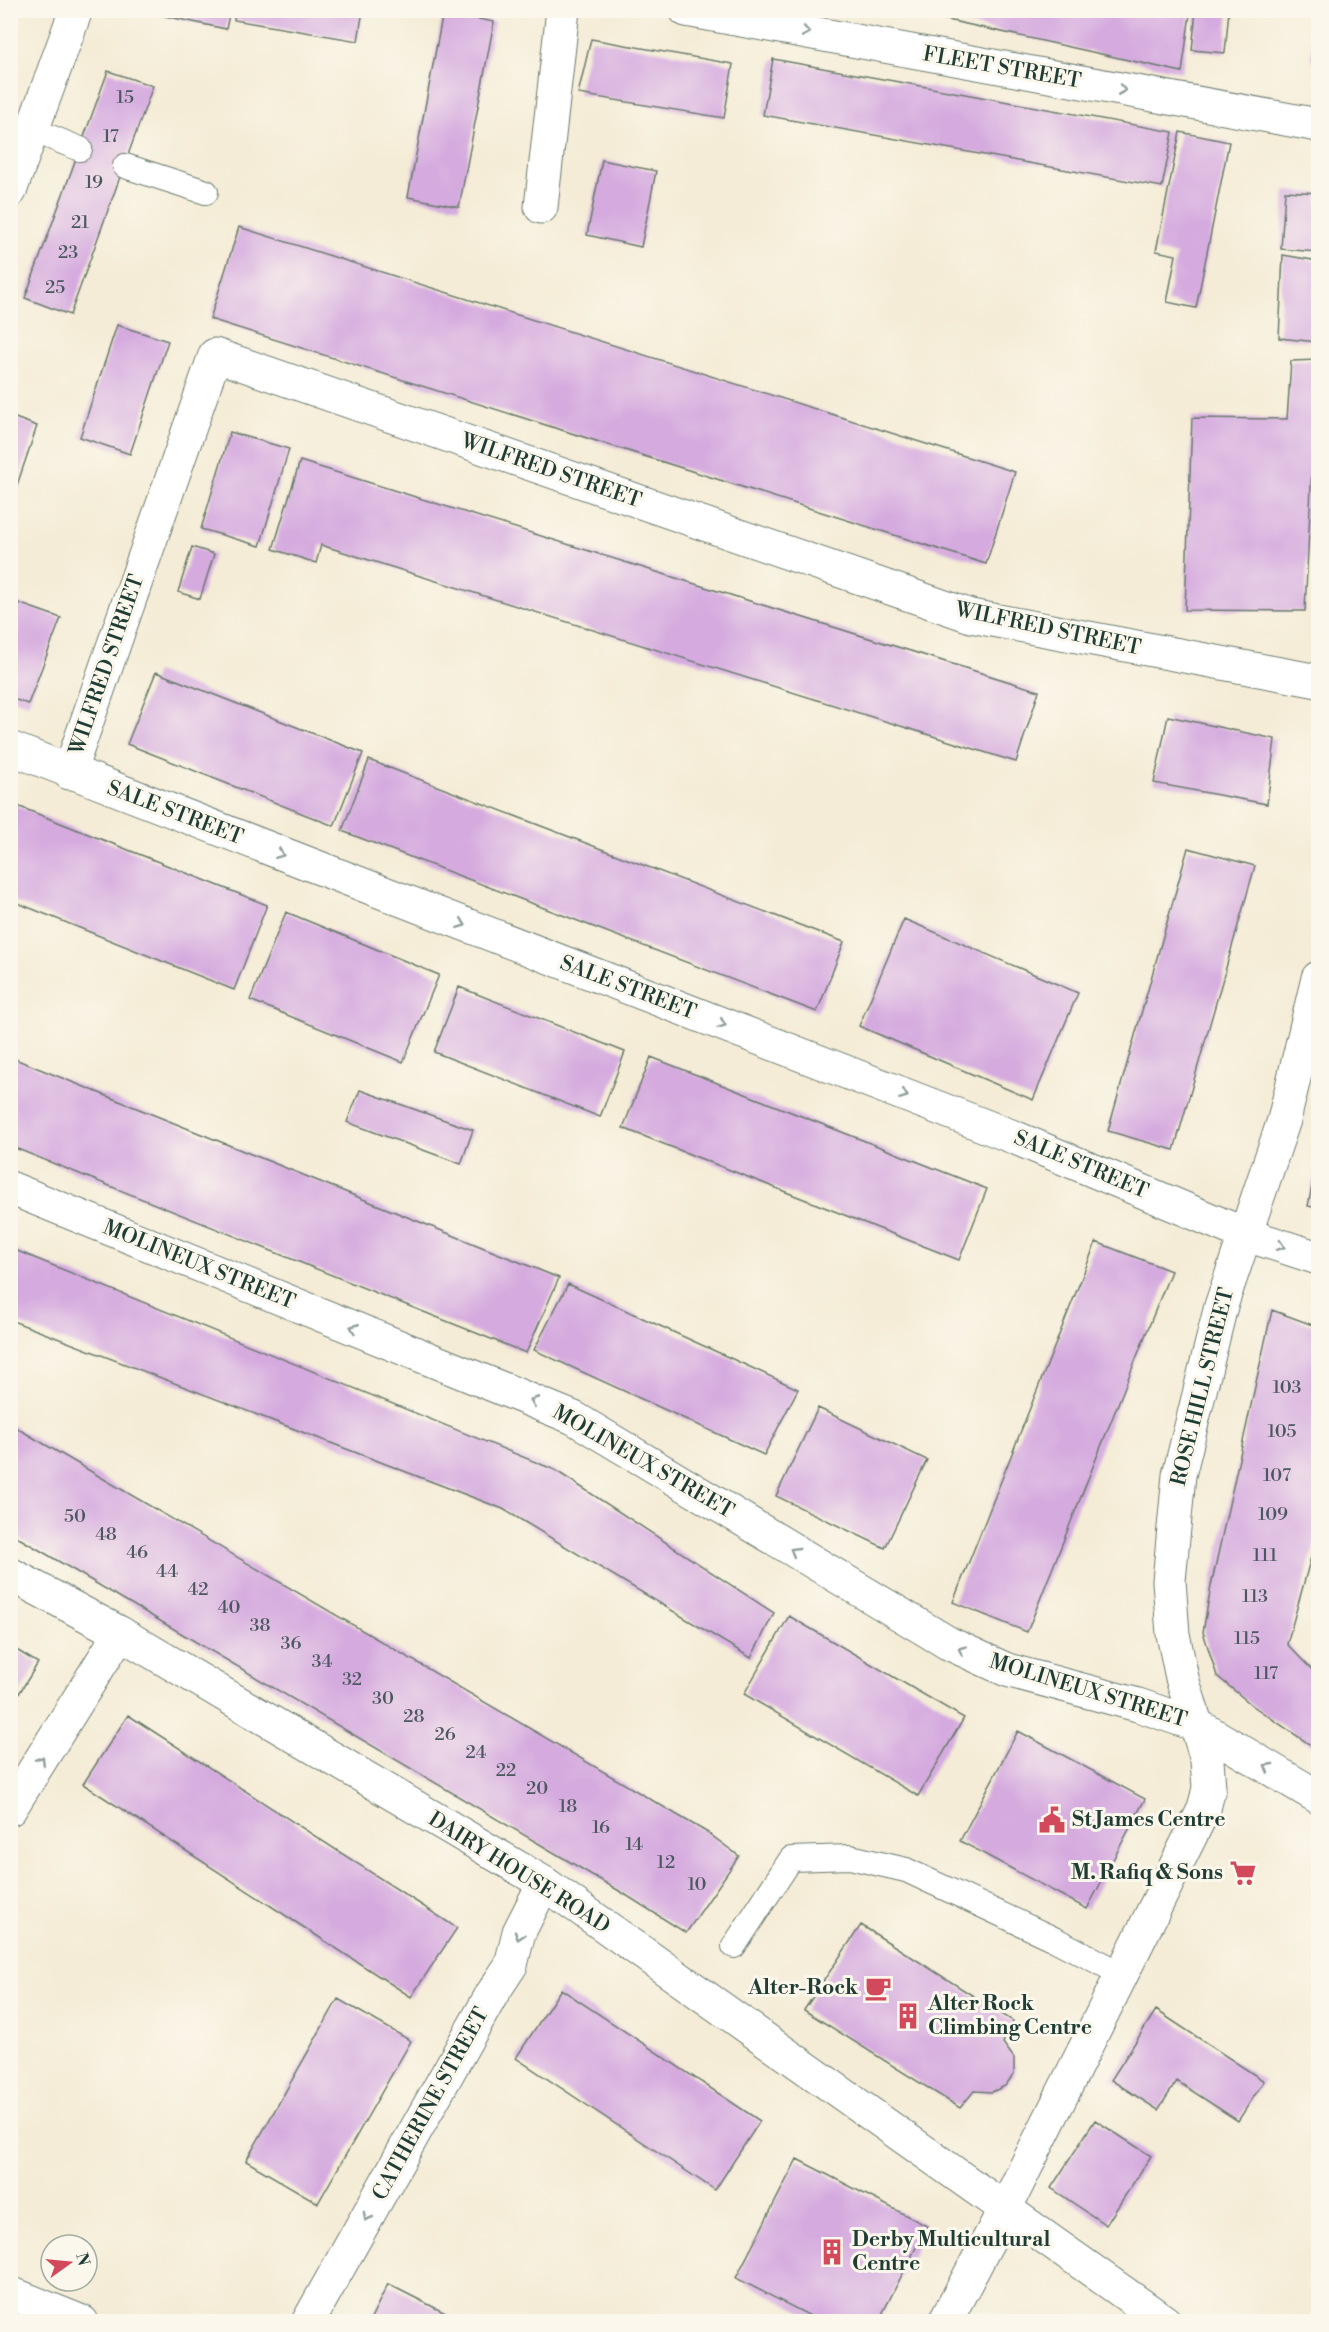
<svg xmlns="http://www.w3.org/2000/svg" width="1329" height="2332" viewBox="0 0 1329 2332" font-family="'Libre Bodoni',serif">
	<rect width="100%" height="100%" fill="#fbf7ec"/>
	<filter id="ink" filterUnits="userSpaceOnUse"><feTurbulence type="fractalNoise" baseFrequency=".0167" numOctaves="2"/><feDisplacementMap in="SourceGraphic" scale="12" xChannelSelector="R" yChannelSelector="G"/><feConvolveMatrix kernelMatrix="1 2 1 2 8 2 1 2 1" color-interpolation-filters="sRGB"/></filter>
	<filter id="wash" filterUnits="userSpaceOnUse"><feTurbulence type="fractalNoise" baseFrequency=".008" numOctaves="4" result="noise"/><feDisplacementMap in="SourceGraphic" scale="24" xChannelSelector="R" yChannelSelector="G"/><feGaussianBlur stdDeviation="1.35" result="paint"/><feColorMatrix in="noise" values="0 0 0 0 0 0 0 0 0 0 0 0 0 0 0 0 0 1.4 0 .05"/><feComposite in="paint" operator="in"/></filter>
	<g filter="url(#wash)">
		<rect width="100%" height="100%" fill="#f4ecd6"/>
		<g id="blocks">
			<!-- building -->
			<path fill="#d5abdf" d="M 137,10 L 230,10 L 226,29 Z
				M 235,10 L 363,10 L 358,41 L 234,20 Z
				M 903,10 L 1172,10 L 1190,14 L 1182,72 Z
				M 1196,10 L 1229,10 L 1225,53 L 1192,50 Z
				M 443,12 L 494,22 L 459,207 L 408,197 Z
				M 1317,14 L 1318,14 L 1318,62 L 1311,61 Z
				M 591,39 L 733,64 L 724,118 L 578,94 Z
				M 773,59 L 1173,132 L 1162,187 L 763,115 Z
				M 108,71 L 153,86 L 70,315 L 25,298 Z
				M 1180,132 L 1229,142 L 1196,308 L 1167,302 L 1176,255 L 1156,251 Z
				M 602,160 L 656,171 L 641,247 L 587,235 Z
				M 1285,191 L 1318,193 L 1318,252 L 1281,249 Z
				M 239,227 L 1015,472 L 986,564 L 210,319 Z
				M 1283,255 L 1318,261 L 1318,342 L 1279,338 Z
				M 117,325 L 168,341 L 130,454 L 80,437 Z
				M 1318,360 L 1318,405 L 1315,405 L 1305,611 L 1185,610 L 1192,418 L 1287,419 L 1291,361 Z
				M 10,416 L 37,426 L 11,503 L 10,503 Z
				M 230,432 L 289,449 L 260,546 L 201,529 Z
				M 300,461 L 1039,691 L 1016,762 L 321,545 L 316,563 L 273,549 Z
				M 192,547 L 214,554 L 200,599 L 178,592 Z
				M 10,600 L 61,618 L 28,704 L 10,698 Z
				M 156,672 L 363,753 L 334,826 L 127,744 Z
				M 1168,716 L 1275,739 L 1267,804 L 1154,783 Z
				M 369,760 L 844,942 L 817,1012 L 342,831 Z
				M 10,803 L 267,905 L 234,990 L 10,900 Z
				M 1188,848 L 1255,866 L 1174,1150 L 1108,1131 Z
				M 286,912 L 439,975 L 403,1062 L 250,1000 Z
				M 904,919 L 1078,993 L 1033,1100 L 859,1026 Z
				M 459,987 L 625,1052 L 600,1117 L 434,1052 Z
				M 10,1057 L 559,1278 L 526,1353 L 10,1146 Z
				M 651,1057 L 987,1189 L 959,1260 L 623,1128 Z
				M 360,1090 L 473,1130 L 461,1164 L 347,1122 Z
				M 1317,1161 L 1318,1161 L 1318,1208 L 1308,1206 Z
				M 1096,1242 L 1171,1271 L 1027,1632 L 953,1602 Z
				M 10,1248 L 555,1470 L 774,1613 L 751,1658 L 503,1509 L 10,1320 Z
				M 568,1284 L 798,1389 L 764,1455 L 534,1350 Z
				M 1272,1310 L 1318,1327 L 1318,1532 L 1287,1644 L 1318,1676 L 1318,1750 L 1253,1706 L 1217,1676 L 1203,1632 L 1211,1586 Z
				M 818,1408 L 927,1460 L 885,1548 L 776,1496 Z
				M 10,1424 L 708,1833 L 739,1856 L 686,1933 L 621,1892 L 36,1548 L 10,1533 Z
				M 789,1616 L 964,1718 L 918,1796 L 744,1694 Z
				M 10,1646 L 38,1663 L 10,1708 Z
				M 128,1715 L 457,1928 L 411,1997 L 83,1784 Z
				M 1018,1731 L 1145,1799 L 1087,1909 L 960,1841 Z
				M 861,1925 L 1013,2021 L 1003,2043 L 1014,2058 L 1014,2074 L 1005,2086 L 992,2092 L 974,2091 L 960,2108 L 804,2010 Z
				M 561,1989 L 760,2121 L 715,2190 L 516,2058 Z
				M 338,1999 L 411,2041 L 318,2203 L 246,2161 Z
				M 1156,2010 L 1264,2081 L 1238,2121 L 1177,2081 L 1158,2110 L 1111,2080 Z
				M 1095,2120 L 1151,2156 L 1106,2225 L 1051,2188 Z
				M 797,2159 L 927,2226 L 878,2322 L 822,2322 L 736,2278 Z
				M 388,2284 L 463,2322 L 369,2322 Z"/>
		</g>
	</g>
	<g filter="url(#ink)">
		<use href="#blocks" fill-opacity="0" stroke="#6a7a6d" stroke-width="1.5"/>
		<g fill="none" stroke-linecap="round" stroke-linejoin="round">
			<!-- service casing -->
			<g stroke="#6a7a6d" stroke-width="26">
				<path id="service" d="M 33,130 L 80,149
					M 125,166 L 206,192
					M 734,1946 L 791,1859 L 850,1857 L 906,1870 L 1056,1940 L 1122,1974"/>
			</g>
			<!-- minor casing -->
			<g stroke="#6a7a6d" stroke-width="35">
				<path id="minor" d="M 686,10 L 1318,125
					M 10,191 L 76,10
					M 541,207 L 563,10
					M 10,748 L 1016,1138 L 1244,1234 L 1318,1258
					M 69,773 L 215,355 L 971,616 L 1318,681
					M 10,1188 L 574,1418 L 948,1643 L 1007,1670 L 1138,1705 L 1197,1725 L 1318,1797
					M 10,1809 L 120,1633
					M 10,2293 L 82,2322
					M 308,2322 L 492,1994 L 511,1965 L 519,1932 L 544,1883
					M 945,2322 L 1006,2207 L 1204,1809 L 1209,1788 L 1207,1760 L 1182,1678 L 1173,1634 L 1169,1581 L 1179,1475 L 1221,1306 L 1284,1120 L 1318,978"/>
			</g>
			<!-- tertiary casing -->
			<g stroke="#6a7a6d" stroke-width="35">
				<path id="tertiary" d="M 10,1574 L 120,1633 L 544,1883 L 1165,2322"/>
			</g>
			<!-- service -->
			<use href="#service" stroke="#fff" stroke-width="24"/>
			<!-- minor -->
			<use href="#minor" stroke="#fff" stroke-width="33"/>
			<!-- tertiary -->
			<use href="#tertiary" stroke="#fff" stroke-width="33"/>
		</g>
		<!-- one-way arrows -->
		<defs><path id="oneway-chevron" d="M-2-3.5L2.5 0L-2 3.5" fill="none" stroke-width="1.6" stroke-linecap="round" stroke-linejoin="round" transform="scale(1.5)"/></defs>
		<g stroke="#8f9e9a">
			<use href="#oneway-chevron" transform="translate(806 32) rotate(10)"/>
			<use href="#oneway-chevron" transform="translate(1122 90) rotate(10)"/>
			<use href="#oneway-chevron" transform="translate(280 854) rotate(21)"/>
			<use href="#oneway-chevron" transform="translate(462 924) rotate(21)"/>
			<use href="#oneway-chevron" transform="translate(722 1024) rotate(21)"/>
			<use href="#oneway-chevron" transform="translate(904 1095) rotate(21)"/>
			<use href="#oneway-chevron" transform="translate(1281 1246) rotate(18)"/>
			<use href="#oneway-chevron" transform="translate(354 1328) rotate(-158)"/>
			<use href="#oneway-chevron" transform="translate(534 1401) rotate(-158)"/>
			<use href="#oneway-chevron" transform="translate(794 1551) rotate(-149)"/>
			<use href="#oneway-chevron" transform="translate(962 1650) rotate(-156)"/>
			<use href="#oneway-chevron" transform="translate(41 1760) rotate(-58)"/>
			<use href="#oneway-chevron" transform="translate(1268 1767) rotate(-150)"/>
			<use href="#oneway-chevron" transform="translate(519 1936) rotate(108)"/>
			<use href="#oneway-chevron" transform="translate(367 2217) rotate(119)"/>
		</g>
	</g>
	<!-- icons -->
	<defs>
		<g id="civic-bare" transform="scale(2.07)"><path d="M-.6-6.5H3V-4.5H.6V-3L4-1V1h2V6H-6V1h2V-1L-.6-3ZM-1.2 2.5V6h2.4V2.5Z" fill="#d1495b" stroke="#fbf7ec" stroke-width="2.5" paint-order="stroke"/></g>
		<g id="supermarket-bare" transform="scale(2.07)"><path d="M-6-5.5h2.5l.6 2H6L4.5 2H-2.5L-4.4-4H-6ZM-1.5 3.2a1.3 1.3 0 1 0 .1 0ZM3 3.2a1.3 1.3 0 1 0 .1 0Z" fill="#d1495b" stroke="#fbf7ec" stroke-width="2.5" paint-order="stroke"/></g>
		<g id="cafe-bare" transform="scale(2.07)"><path d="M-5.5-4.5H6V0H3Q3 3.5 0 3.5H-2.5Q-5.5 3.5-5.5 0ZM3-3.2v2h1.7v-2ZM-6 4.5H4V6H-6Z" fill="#d1495b" stroke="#fbf7ec" stroke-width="2.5" paint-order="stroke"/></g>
		<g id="building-bare" transform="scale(2.07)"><path d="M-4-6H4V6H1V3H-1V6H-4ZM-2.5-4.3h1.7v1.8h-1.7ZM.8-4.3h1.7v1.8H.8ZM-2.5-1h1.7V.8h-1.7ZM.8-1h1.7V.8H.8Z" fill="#d1495b" stroke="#fbf7ec" stroke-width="2.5" paint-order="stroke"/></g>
	</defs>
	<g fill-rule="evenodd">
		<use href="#civic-bare" x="1052" y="1820"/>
		<use href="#supermarket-bare" x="1243" y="1873"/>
		<use href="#cafe-bare" x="878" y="1988"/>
		<use href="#building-bare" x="908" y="2016"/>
		<use href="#building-bare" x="832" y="2252"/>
	</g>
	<g text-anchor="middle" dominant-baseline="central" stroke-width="6" stroke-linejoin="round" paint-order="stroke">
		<!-- number labels -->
		<g font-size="18" fill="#4c585f">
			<text x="125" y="97">15</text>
			<text x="111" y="136">17</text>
			<text x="94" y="182">19</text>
			<text x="80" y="222">21</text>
			<text x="68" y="252">23</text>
			<text x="55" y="287">25</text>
			<text x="1287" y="1387">103</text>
			<text x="1282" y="1431">105</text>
			<text x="1277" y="1475">107</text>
			<text x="1273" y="1514">109</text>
			<text x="75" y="1516">50</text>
			<text x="106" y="1534">48</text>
			<text x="137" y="1552">46</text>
			<text x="1265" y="1555">111</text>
			<text x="167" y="1571">44</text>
			<text x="198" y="1589">42</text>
			<text x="1255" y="1596">113</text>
			<text x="229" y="1607">40</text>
			<text x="260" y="1625">38</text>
			<text x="1247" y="1638">115</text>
			<text x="291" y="1643">36</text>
			<text x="322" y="1661">34</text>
			<text x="1266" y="1673">117</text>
			<text x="352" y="1679">32</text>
			<text x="383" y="1698">30</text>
			<text x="414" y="1716">28</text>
			<text x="445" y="1734">26</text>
			<text x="476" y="1752">24</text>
			<text x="506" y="1770">22</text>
			<text x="537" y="1788">20</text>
			<text x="568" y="1806">18</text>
			<text x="601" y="1827">16</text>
			<text x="634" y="1844">14</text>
			<text x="666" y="1862">12</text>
			<text x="697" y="1884">10</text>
		</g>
		<!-- street labels -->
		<g font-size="21" fill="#1f3d34" stroke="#fbf7ec">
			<text transform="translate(1002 68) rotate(10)">FLEET STREET</text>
			<text transform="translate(551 471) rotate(19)">WILFRED STREET</text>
			<text transform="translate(1048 629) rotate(12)">WILFRED STREET</text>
			<text transform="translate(107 665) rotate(-71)">WILFRED STREET</text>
			<text transform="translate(175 813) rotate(21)">SALE STREET</text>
			<text transform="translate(628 988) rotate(21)">SALE STREET</text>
			<text transform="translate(1081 1165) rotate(23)">SALE STREET</text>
			<text transform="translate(199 1265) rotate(22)">MOLINEUX STREET</text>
			<text transform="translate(1203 1387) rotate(-76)">ROSE HILL STREET</text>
			<text transform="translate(643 1462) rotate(30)">MOLINEUX STREET</text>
			<text transform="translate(1088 1691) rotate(17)">MOLINEUX STREET</text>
			<text transform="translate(519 1873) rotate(32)">DAIRY HOUSE ROAD</text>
			<text transform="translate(431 2104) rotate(-61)">CATHERINE STREET</text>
		</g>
		<!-- poi labels -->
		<g font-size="21" font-weight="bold" fill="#1f3d34" stroke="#fbf7ec" text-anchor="start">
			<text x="1072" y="1820">St James Centre</text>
			<text x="1223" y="1873" text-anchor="end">M. Rafiq &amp; Sons</text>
			<text x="858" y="1988" text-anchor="end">Alter-Rock</text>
			<text x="928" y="2004">Alter Rock<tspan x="928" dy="24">Climbing Centre</tspan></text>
			<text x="852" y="2240">Derby Multicultural<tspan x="852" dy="24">Centre</tspan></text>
		</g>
	</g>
	<!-- margin -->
	<rect width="1329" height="2332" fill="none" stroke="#fbf7ec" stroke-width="36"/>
	<!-- north arrow -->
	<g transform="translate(69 2263) rotate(75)"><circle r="28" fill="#fbf7ec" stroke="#a3ada2" stroke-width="1.5"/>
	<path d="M0-4.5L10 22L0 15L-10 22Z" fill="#d1495b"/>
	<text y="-9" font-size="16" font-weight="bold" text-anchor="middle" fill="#1f3d34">N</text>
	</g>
</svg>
